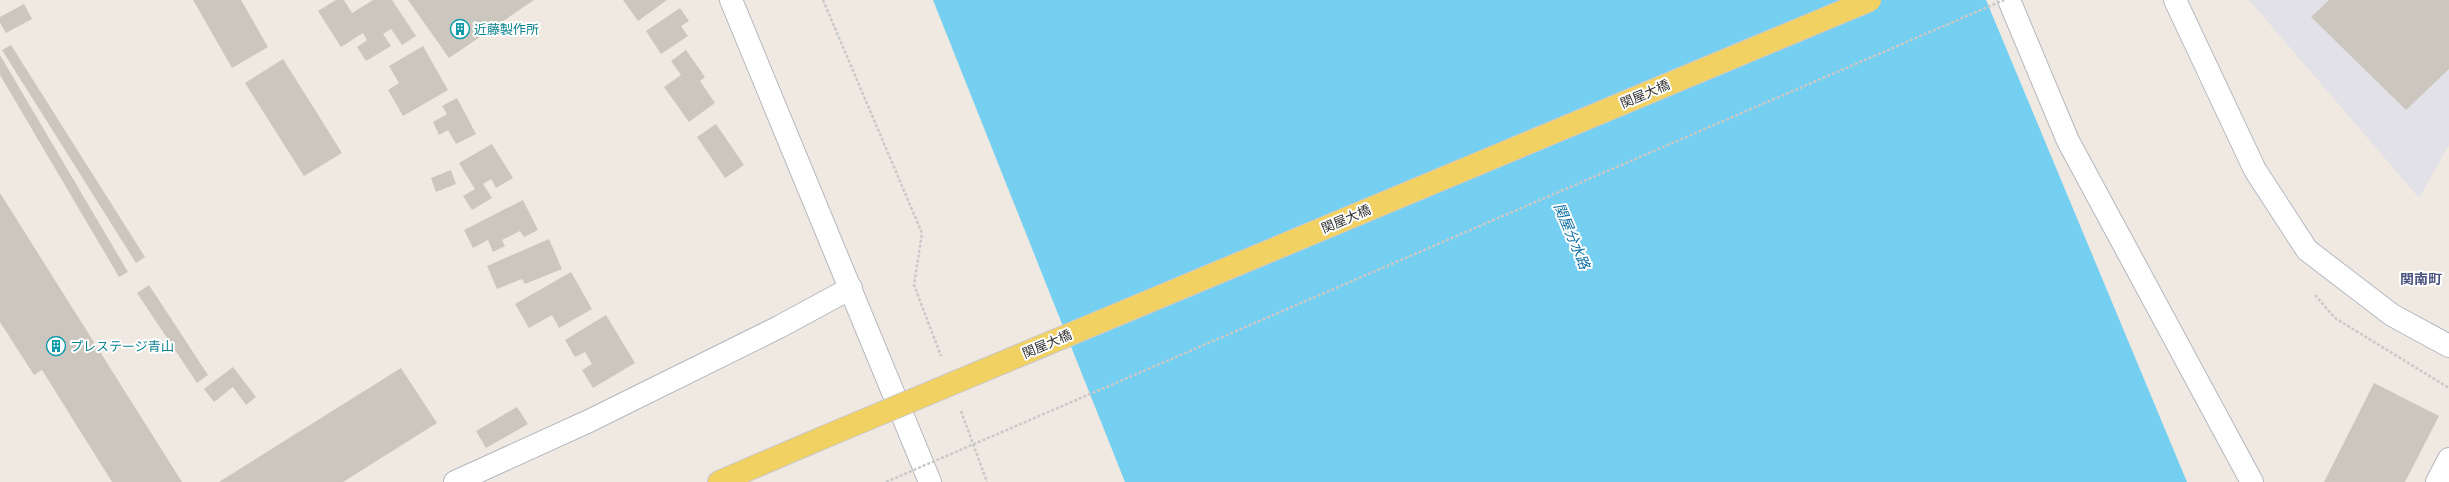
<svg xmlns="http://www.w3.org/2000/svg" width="2449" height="482" viewBox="0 0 2449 482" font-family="'PT Sans','Noto Sans JP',sans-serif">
	<rect width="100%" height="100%" fill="#efe9e1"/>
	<!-- industrial -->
	<path fill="#e3e1e8" d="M 2249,0 L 2449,0 L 2449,145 L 2419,198 Z"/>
	<!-- water -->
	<path fill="#75cff0" d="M 933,0 L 1986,0 L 2187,482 L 1125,482 Z"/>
	<!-- building -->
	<path fill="#cbc7bf" d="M 193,0 L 241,0 L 268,47 L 232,68 Z
		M 336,0 L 344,0 L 352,13 L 373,0 L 392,0 L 416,36 L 402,45 L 391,29 L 383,34 L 391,46 L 366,61 L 357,47 L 367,40 L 363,33 L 341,47 L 318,11 Z
		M 408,0 L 534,0 L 449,58 Z
		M 623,0 L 667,0 L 638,21 Z
		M 2329,0 L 2449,0 L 2449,69 L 2406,110 L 2311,17 Z
		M 24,4 L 32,19 L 6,33 L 0,23 L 0,17 Z
		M 680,8 L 689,21 L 681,26 L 688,36 L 661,54 L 646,31 Z
		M 11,45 L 145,257 L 136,263 L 2,50 Z
		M 423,46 L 448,90 L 403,116 L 388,90 L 399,83 L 389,66 Z
		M 686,50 L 705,77 L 700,81 L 715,103 L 689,122 L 664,87 L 681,75 L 671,61 Z
		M 0,55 L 128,272 L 119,277 L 0,75 Z
		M 283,59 L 342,153 L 304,176 L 245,83 Z
		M 457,98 L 476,134 L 456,144 L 448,130 L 439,135 L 433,122 L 447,114 L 442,106 Z
		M 716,124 L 744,165 L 725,178 L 697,137 Z
		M 492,144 L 513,178 L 496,188 L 491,179 L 483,184 L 492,198 L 472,210 L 463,196 L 475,189 L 459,163 Z
		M 451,170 L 456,184 L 436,192 L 431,178 Z
		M 0,193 L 182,482 L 112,482 L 42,370 L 34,375 L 0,322 Z
		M 523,200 L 538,230 L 524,237 L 520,231 L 502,240 L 505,246 L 493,252 L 488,240 L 473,248 L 464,230 Z
		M 549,239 L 562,269 L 525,284 L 522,279 L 497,289 L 487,266 Z
		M 571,272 L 592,309 L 559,328 L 552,315 L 529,328 L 515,304 Z
		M 149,285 L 208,375 L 197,383 L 137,293 Z
		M 606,315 L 635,363 L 593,388 L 582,370 L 592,364 L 585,352 L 575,357 L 565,340 Z
		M 233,367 L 256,397 L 246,405 L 233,387 L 214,402 L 204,389 Z
		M 401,368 L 437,423 L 343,482 L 219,482 Z
		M 2374,383 L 2439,416 L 2405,482 L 2324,482 Z
		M 517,407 L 528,424 L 486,448 L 476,431 Z"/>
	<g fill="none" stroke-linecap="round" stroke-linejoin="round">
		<!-- minor casing -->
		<g stroke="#b4b7c1" stroke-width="24">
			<path id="minor" d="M 731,0 L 930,482
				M 2009,0 L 2068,141 L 2252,482
				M 2175,0 L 2255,170 L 2307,250 L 2392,315 L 2449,346
				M 455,482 L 589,421 L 779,327 L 851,288
				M 2437,482 L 2449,459"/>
		</g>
		<!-- major casing -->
		<g stroke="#c9c9c9" stroke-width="24">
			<path id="major" d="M 719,482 L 822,438"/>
		</g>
		<!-- path -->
		<path stroke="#c9c9c9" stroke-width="2.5" stroke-dasharray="3 2" stroke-linecap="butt" d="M 823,0 L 922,233 L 914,285 L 941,356
			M 2315,295 L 2335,318 L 2449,388
			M 961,411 L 987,482"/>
		<!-- minor -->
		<use href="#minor" stroke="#fff" stroke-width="22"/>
		<!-- major -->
		<use href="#major" stroke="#f2d163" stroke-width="22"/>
		<!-- major-bridge casing -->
		<g stroke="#c9c9c9" stroke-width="24" stroke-linecap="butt">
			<path id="major-bridge" d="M 822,438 L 1870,0"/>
		</g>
		<!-- path-bridge -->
		<path stroke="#c9c9c9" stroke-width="2.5" stroke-dasharray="3 2" stroke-linecap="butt" d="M 886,482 L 2004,0"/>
		<!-- major-bridge -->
		<use href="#major-bridge" stroke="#f2d163" stroke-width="22"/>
	</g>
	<!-- icons -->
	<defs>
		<g id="building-ring" transform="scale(1)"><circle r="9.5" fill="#fff" stroke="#0f9aa8" stroke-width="1.5"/><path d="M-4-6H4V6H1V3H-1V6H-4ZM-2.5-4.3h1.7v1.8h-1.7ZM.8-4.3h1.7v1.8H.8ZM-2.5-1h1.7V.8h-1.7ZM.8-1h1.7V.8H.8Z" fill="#0f9aa8"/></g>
	</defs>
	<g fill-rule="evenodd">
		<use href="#building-ring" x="460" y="29"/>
		<use href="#building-ring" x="56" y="346"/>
	</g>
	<g text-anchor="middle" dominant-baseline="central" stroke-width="4" stroke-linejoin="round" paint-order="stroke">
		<!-- culture labels -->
		<g font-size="13" fill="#0d838f" stroke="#fff" text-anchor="start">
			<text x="474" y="29">近藤製作所</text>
			<text x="70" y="346">プレステージ青山</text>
		</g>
		<!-- street labels -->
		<g font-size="13" fill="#2e2e2e" stroke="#fff">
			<text transform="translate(1645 94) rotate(-23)">関屋大橋</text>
			<text transform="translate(1346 219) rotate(-23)">関屋大橋</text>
			<text transform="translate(1047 344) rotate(-23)">関屋大橋</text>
		</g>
		<!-- water labels -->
		<g font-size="14" font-style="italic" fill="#0d6fa3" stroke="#fff">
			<text transform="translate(1572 236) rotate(67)">関屋分水路</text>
		</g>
		<!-- neighbourhood labels -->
		<g font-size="14" font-weight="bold" fill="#4d5680" stroke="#fff">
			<text x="2421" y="279">関南町</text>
		</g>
	</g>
</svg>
